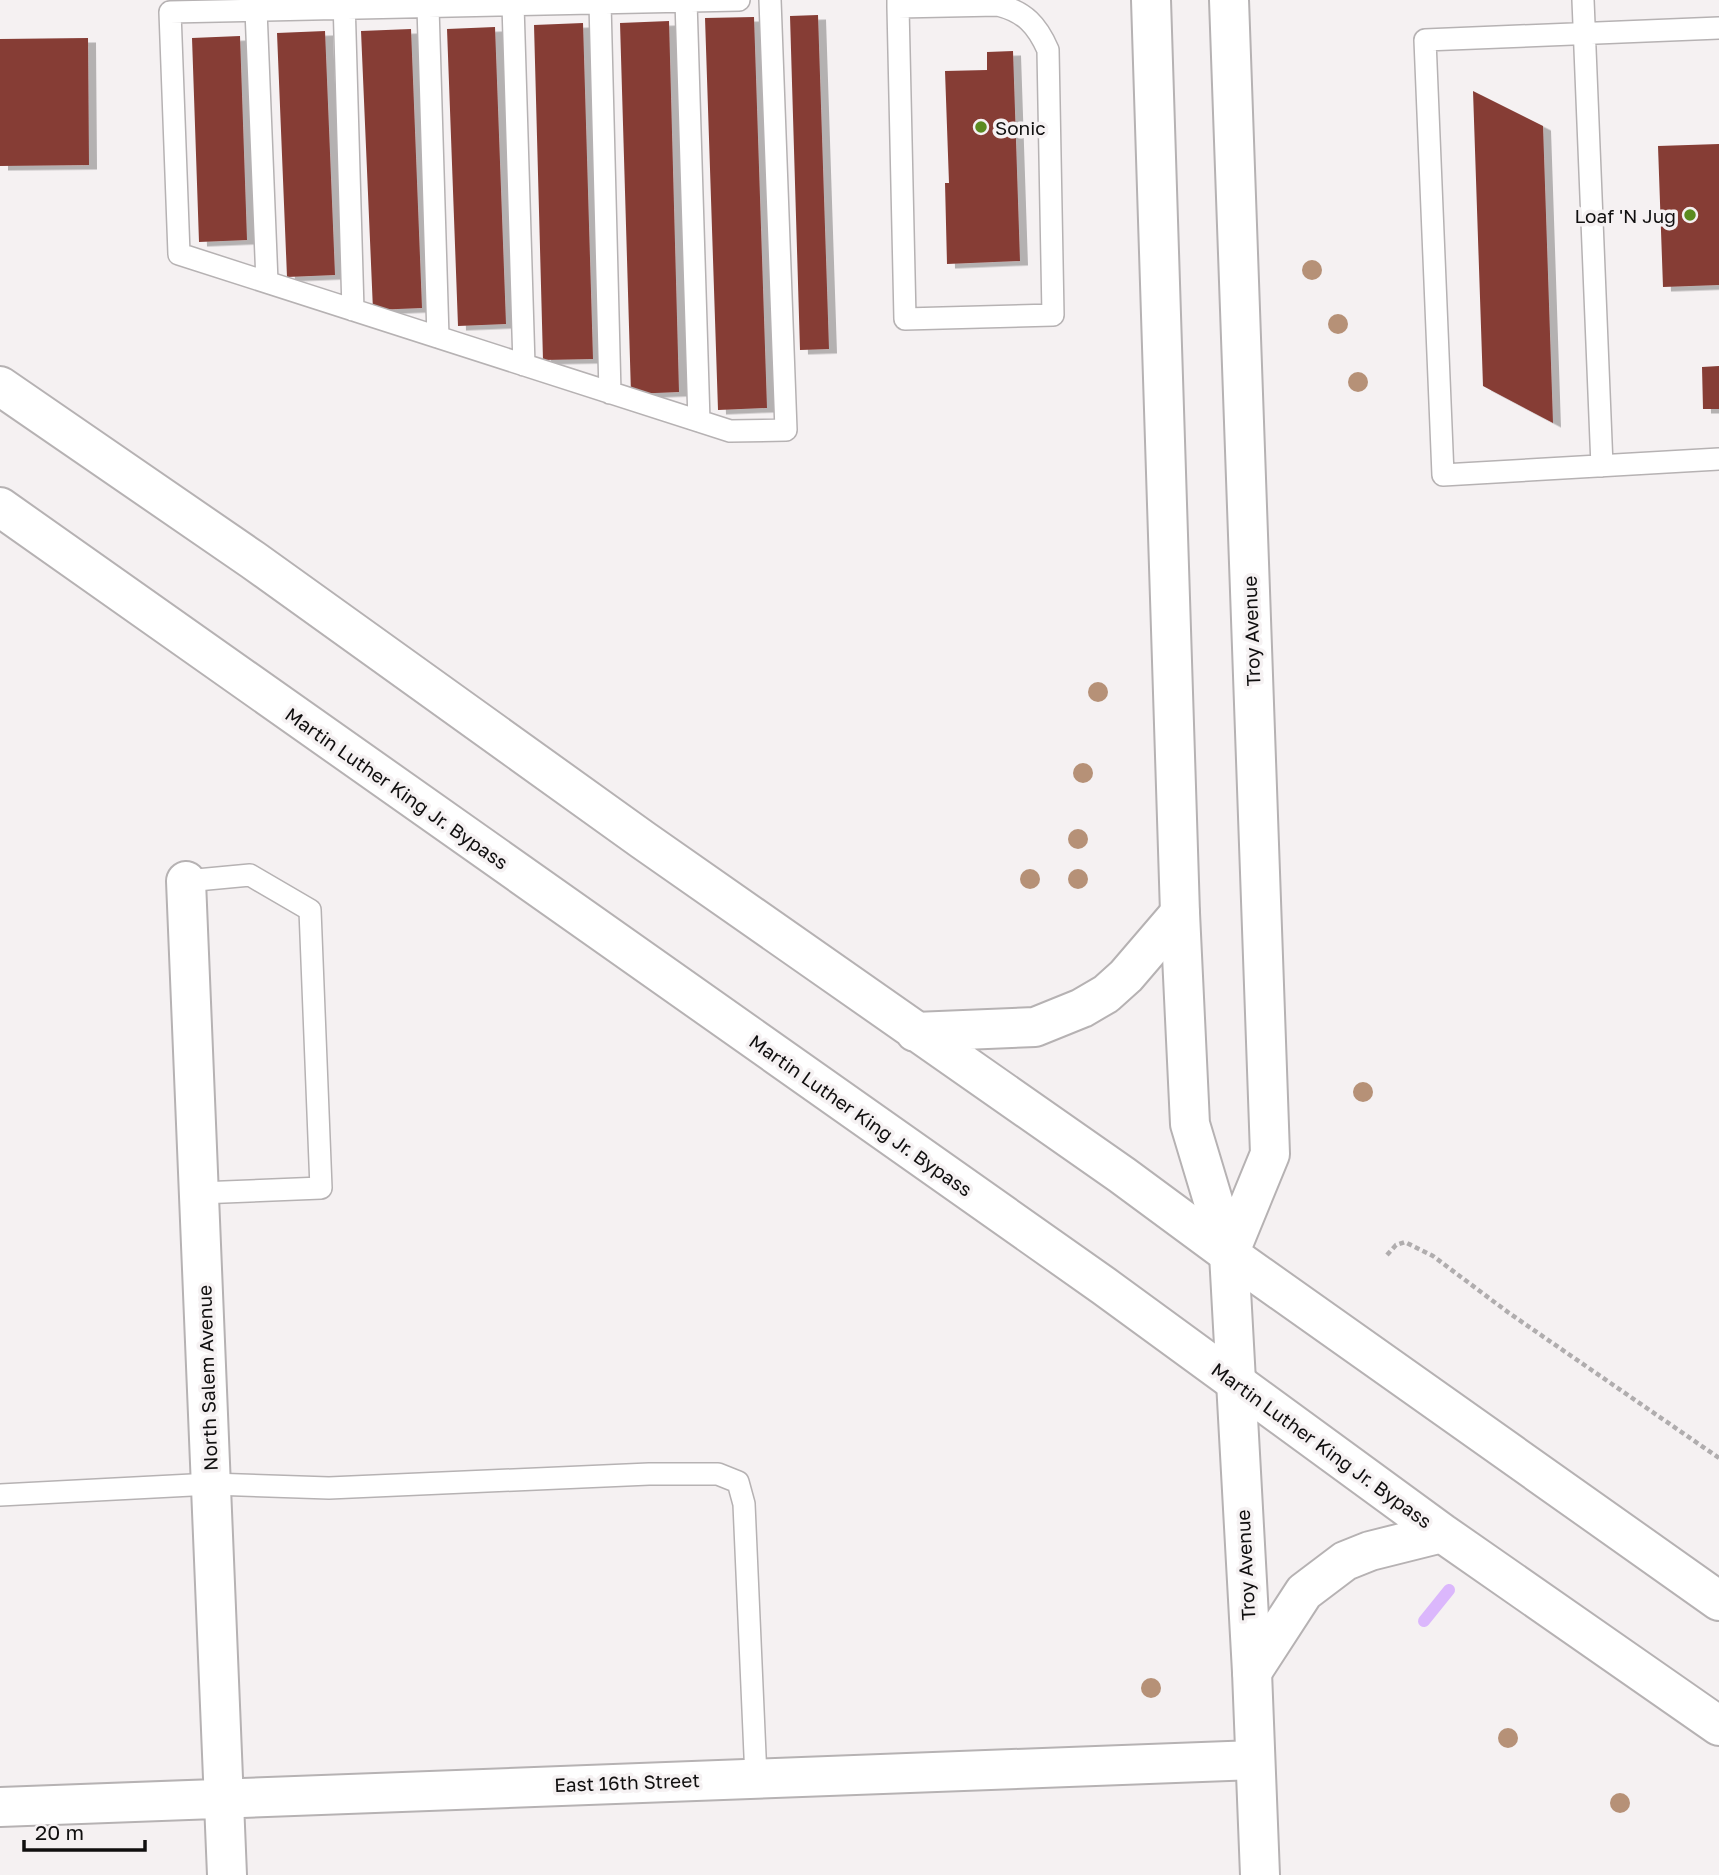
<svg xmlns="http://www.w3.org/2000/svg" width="1719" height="1875" viewBox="0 0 1719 1875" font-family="'Golos Text',sans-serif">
	<defs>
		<filter id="shadow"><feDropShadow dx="8" dy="4.5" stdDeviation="0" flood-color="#0004"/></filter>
	</defs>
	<rect width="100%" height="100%" fill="#f5f1f2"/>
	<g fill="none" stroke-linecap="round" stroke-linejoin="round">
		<!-- stream -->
		<path stroke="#dbb7fc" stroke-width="12" d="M 1424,1621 L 1449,1590"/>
	</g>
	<!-- building -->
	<path fill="#863d36" filter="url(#shadow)" d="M 818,15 L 829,349 L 800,350 L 790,16 Z
		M 754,17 L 767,408 L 718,410 L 705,18 Z
		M 669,21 L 679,392 L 631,394 L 620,23 Z
		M 583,23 L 593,359 L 543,360 L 534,25 Z
		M 495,27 L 506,324 L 458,326 L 447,29 Z
		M 411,29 L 422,308 L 373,310 L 361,31 Z
		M 325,31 L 335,275 L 287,277 L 277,33 Z
		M 240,36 L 247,240 L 199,242 L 192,38 Z
		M 88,38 L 89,165 L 0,166 L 0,39 Z
		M 1013,51 L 1020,261 L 947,264 L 945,183 L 949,183 L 945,71 L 987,70 L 987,52 Z
		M 1473,91 L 1543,126 L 1553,423 L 1483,386 Z
		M 1719,144 L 1719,285 L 1663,287 L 1658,146 Z
		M 1719,366 L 1719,409 L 1703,409 L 1702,367 Z"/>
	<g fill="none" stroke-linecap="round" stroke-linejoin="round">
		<!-- lane casing -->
		<g stroke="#b6b2b3" stroke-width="24">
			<path id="lane" d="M 344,0 L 353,310
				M 739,0 L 170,12 L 179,254 L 730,431 L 786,430 L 770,0
				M 898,0 L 898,7 L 905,319 L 1053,315 L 1048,50 C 1037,25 1025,12 998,5 L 898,7
				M 1583,0 L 1602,466
				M 686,1 L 699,421
				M 600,3 L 610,393
				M 513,5 L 524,365
				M 428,7 L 438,337
				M 256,10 L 267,282
				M 1719,28 L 1425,40 L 1443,475 L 1719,459
				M 186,881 L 250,875 L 310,910 L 321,1188 L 199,1193
				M 0,1495 L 211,1484 L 329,1488 L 649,1474 L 718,1474 L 738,1482 L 744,1504 L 756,1778"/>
		</g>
		<!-- street casing -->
		<g stroke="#b6b2b3" stroke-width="42">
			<path id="street" d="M 186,881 L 227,1875
				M 0,1807 L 1255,1760"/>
		</g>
		<!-- secondary casing -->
		<g stroke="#b6b2b3" stroke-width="42">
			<path id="secondary" d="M 1151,0 L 1180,913 L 1190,1124 L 1229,1254 L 1252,1672 L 1260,1875
				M 1229,0 L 1270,1154 L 1229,1254"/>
		</g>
		<!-- highway casing -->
		<g stroke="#b6b2b3" stroke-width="42">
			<path id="highway" d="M 0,386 L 253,560 L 643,840 L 1122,1175 L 1229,1254 L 1719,1601
				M 0,507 L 1104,1286 L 1442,1533 L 1719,1726
				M 915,1032 L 1035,1027 L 1082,1008 L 1106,994 L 1126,976 L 1180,913
				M 1252,1672 L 1304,1592 L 1345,1561 L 1370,1551 L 1442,1533"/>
		</g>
		<!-- path -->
		<path stroke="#b0adae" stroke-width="4.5" stroke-dasharray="5 3.5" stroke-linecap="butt" d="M 1387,1255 L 1396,1245 L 1405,1242 L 1433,1256 L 1509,1313 L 1719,1458"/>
		<!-- lane -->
		<use href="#lane" stroke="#fff" stroke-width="21"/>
		<!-- street -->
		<use href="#street" stroke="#fff" stroke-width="38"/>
		<!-- secondary -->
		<use href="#secondary" stroke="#fff" stroke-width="38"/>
		<!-- highway -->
		<use href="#highway" stroke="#fff" stroke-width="38"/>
	</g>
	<!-- trees -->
	<g fill="#b69177">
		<circle cx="1312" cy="270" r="10"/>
		<circle cx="1338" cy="324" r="10"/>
		<circle cx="1358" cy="382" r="10"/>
		<circle cx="1098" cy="692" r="10"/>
		<circle cx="1083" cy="773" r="10"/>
		<circle cx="1078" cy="839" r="10"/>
		<circle cx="1030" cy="879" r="10"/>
		<circle cx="1078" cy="879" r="10"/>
		<circle cx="1363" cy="1092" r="10"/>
		<circle cx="1151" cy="1688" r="10"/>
		<circle cx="1508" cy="1738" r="10"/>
		<circle cx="1620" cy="1803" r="10"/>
	</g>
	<!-- markers -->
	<g fill="#5b8b20" stroke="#f5f1f2" stroke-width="2.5">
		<circle cx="981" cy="127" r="7"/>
		<circle cx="1690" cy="215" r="7"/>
	</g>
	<g text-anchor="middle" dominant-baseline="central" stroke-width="7" stroke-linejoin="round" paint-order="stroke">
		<!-- poi labels -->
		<g font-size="19" fill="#100f0f" stroke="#f5f1f2" text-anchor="start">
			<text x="995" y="127">Sonic</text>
			<text x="1676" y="215" text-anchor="end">Loaf 'N Jug</text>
		</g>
		<!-- street labels -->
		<g font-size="19" fill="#100f0f" stroke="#f5f1f2">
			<text transform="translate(1251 631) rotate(-92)">Troy Avenue</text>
			<text transform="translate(397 788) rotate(35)">Martin Luther King Jr. Bypass</text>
			<text transform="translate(861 1115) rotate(35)">Martin Luther King Jr. Bypass</text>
			<text transform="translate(207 1378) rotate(-92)">North Salem Avenue</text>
			<text transform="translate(1322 1445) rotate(36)">Martin Luther King Jr. Bypass</text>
			<text transform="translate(1245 1565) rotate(-93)">Troy Avenue</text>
			<text transform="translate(627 1782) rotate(-2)">East 16th Street</text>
		</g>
	</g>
	<!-- scale -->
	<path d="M24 1840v10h121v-10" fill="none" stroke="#100f0f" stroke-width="3.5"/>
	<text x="35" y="1840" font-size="21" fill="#100f0f" stroke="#f5f1f2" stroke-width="5" paint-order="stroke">20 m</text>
</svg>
